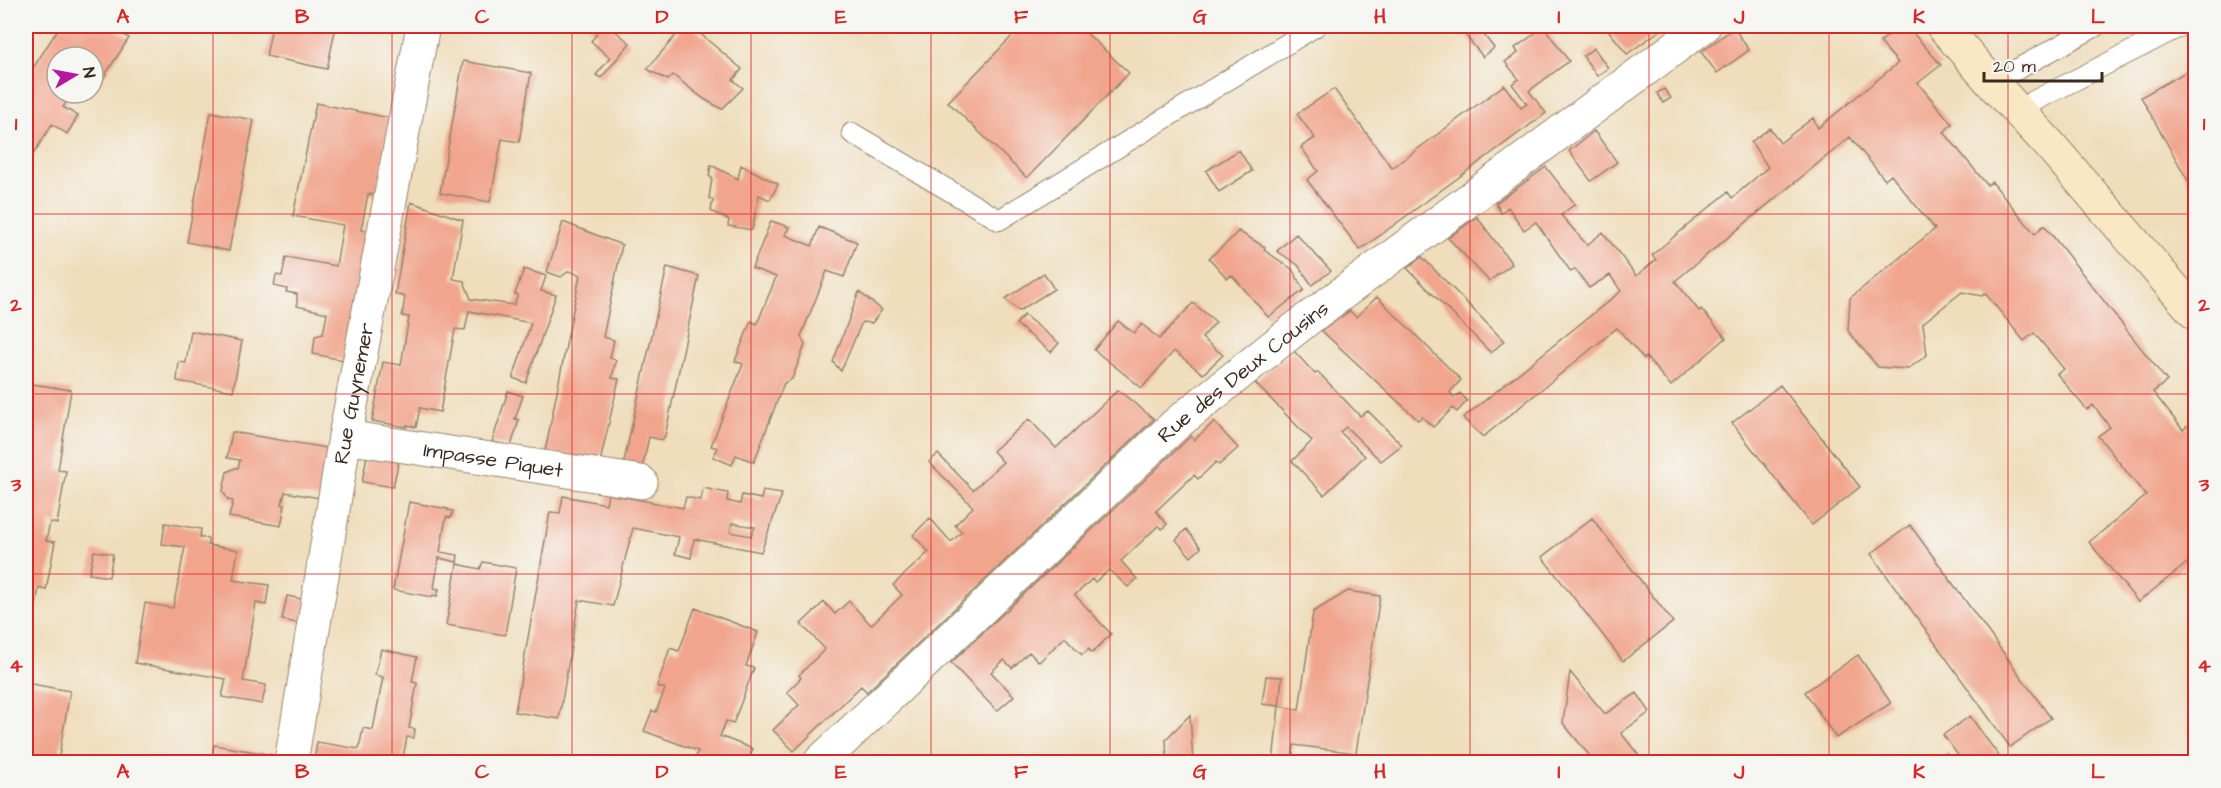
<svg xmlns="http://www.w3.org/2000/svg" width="2221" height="788" viewBox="0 0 2221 788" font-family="'Architects Daughter',sans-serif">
	<rect width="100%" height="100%" fill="#f6f6f2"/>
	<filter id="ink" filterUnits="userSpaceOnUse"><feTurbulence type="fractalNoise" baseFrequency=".0167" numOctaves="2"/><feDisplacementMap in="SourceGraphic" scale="12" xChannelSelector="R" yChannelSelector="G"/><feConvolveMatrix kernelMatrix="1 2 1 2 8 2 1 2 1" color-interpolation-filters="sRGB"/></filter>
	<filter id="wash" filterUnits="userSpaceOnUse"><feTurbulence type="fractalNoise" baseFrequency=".008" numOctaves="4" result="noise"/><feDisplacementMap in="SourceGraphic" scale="24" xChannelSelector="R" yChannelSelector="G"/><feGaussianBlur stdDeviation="1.35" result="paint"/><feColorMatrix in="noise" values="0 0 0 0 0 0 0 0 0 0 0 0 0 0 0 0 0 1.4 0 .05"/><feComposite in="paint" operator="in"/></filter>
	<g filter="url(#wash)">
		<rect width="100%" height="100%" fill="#efddbb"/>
		<g id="blocks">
			<!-- building -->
			<path fill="#f1a58d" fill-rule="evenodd" d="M 60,26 L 116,26 L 114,29 L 129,38 L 91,97 L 84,93 L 93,93 L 93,57 L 57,57 L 57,93 L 73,93 L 63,107 L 78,116 L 67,134 L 52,124 L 26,166 L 26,79 Z
				M 272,26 L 336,26 L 327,69 L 266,56 Z
				M 586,26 L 609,26 L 630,43 L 601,78 L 596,75 L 610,58 L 591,41 L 597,34 Z
				M 684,26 L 691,26 L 742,69 L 733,80 L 743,88 L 722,109 L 704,99 L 673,75 L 668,80 L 647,69 Z
				M 1022,26 L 1079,26 L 1129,73 L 1027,178 L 948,102 Z
				M 1458,26 L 1477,26 L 1494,48 L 1483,57 Z
				M 1605,26 L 1666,26 L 1627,54 Z
				M 1899,26 L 1907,26 L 1941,65 L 1918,83 L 1952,124 L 1944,132 L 1987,185 L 1992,182 L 2035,234 L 2044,225 L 2167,381 L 2153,392 L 2183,430 L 2187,426 L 2196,436 L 2196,556 L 2138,602 L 2089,542 L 2146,496 L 2098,436 L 2110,427 L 2093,405 L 2087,410 L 2057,374 L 2064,369 L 2034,333 L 2024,341 L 1985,293 L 1982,296 L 1962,292 L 1923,323 L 1927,355 L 1908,369 L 1878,367 L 1848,331 L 1850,298 L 1935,229 L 1891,175 L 1885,180 L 1850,137 L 1675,281 L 1699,311 L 1701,309 L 1726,338 L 1671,386 L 1646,357 L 1644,359 L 1617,328 L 1483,437 L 1463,418 L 1621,291 L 1610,275 L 1589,288 L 1575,269 L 1571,272 L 1536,222 L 1524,230 L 1508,207 L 1501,213 L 1496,203 L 1546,167 L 1575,204 L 1561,215 L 1587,245 L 1603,232 L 1636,276 L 1656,260 L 1652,255 L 1728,192 L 1732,198 L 1768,167 L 1751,142 L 1770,128 L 1780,143 L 1813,118 L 1818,128 L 1898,63 L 1880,42 Z
				M 1544,27 L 1569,61 L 1529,91 L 1546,113 L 1360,250 L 1307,180 L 1318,171 L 1301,147 L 1315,138 L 1297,114 L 1334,89 L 1392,168 L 1504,85 L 1521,108 L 1527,104 L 1512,84 L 1519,79 L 1505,62 L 1518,53 L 1515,48 Z
				M 1734,28 L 1749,50 L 1717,73 L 1701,52 Z
				M 1594,48 L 1608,68 L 1597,76 L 1583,56 Z
				M 463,61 L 531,73 L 519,142 L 502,139 L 490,202 L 440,193 Z
				M 2196,66 L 2196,195 L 2141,97 Z
				M 1664,89 L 1671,98 L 1663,103 L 1657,93 Z
				M 316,103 L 390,118 L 377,195 L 368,194 L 361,230 L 371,231 L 348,361 L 313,354 L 315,336 L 323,334 L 327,313 L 297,306 L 297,294 L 286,292 L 287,289 L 274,286 L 276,275 L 282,276 L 286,257 L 336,266 L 343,225 L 293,216 Z
				M 211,112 L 254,120 L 229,251 L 187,242 Z
				M 1594,131 L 1617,162 L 1591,181 L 1569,151 Z
				M 1239,150 L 1252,171 L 1219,192 L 1206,171 Z
				M 711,165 L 738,179 L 741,165 L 778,184 L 770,200 L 759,195 L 752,230 L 728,226 L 729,220 L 711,211 L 713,200 L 709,198 L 712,178 L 709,176 Z
				M 411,202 L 463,220 L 453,279 L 464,281 L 471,299 L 514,305 L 518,295 L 515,294 L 524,269 L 546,276 L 541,291 L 556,295 L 526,383 L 513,378 L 531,323 L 469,311 L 465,330 L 455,329 L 440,412 L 420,408 L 416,427 L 407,425 L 407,427 L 372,421 L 383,362 L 401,365 L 409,317 L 402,316 L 405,297 L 395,294 Z
				M 1477,217 L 1512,264 L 1489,281 L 1448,238 Z
				M 771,221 L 789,227 L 785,235 L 812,246 L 819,227 L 857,242 L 844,277 L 827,271 L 801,336 L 805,345 L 792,379 L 784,383 L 754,462 L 736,455 L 732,465 L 713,457 L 718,448 L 711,446 L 743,364 L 735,361 L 751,321 L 757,324 L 776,277 L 752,268 Z
				M 563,222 L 622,245 L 603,337 L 614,340 L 610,358 L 616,360 L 612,378 L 619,379 L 600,462 L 545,452 L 580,275 L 569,271 L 561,277 L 547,272 Z
				M 1238,231 L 1265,247 L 1264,250 L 1292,269 L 1304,290 L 1268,317 L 1232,275 L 1227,278 L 1209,258 L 1230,240 Z
				M 1296,234 L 1331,271 L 1312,285 L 1298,265 L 1277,251 Z
				M 1422,257 L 1504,341 L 1491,353 L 1407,268 Z
				M 667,267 L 699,276 L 665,436 L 662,440 L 649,437 L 642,469 L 623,466 Z
				M 1044,273 L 1054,289 L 1019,311 L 1005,299 Z
				M 859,292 L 882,310 L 872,323 L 862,322 L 841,371 L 833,362 Z
				M 1377,297 L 1461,380 L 1450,392 L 1454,398 L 1460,393 L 1467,401 L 1457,412 L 1453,408 L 1433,427 L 1422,417 L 1418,420 L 1322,331 L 1350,311 L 1356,317 Z
				M 1193,303 L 1216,322 L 1202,338 L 1223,355 L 1203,374 L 1174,351 L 1142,388 L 1094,350 L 1118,321 L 1134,333 L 1142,324 L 1159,339 Z
				M 1024,315 L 1059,343 L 1051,352 L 1016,324 Z
				M 191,331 L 242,341 L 233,391 L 177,381 L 179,362 L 186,363 Z
				M 1294,351 L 1315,374 L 1318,372 L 1360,416 L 1368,411 L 1402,445 L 1381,461 L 1346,427 L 1340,432 L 1365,456 L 1324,495 L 1292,461 L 1312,441 L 1255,383 L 1273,366 Z
				M 26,383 L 71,390 L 58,470 L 66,471 L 57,524 L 50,522 L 46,541 L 55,542 L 46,590 L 39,588 L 30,639 L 26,639 Z
				M 1780,385 L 1860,487 L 1812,525 L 1732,423 Z
				M 1118,390 L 1154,419 L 867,692 L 861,686 L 794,751 L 773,730 L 799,705 L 787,692 L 801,678 L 799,675 L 825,649 L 801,624 L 824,602 L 835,614 L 849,601 L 871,625 L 902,595 L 893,585 L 929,552 L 913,535 L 930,518 L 951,542 L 962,532 L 955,525 L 973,507 L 929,462 L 938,454 L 973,490 L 1003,462 L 993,451 L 1029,419 L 1056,448 Z
				M 508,391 L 523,396 L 515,419 L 519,420 L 511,446 L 492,442 Z
				M 1214,422 L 1238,448 L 1219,465 L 1216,462 L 1198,479 L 1194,475 L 1156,511 L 1167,524 L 1162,529 L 1158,526 L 1121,561 L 1137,579 L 1128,587 L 1109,570 L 1095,582 L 1092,579 L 1075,595 L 1111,634 L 1092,653 L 1089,649 L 1082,655 L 1065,637 L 1039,662 L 1029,652 L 1012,668 L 1004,660 L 991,672 L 1014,696 L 997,711 L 951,663 L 1191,436 L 1194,440 Z
				M 232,432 L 333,449 L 325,499 L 285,492 L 282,504 L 285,505 L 281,526 L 229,517 L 233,501 L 228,500 L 223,491 L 227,472 L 235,468 L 238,468 L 240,460 L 227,458 Z
				M 367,456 L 400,456 L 393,487 L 362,482 Z
				M 703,488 L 728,493 L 727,501 L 740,504 L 742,495 L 761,499 L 763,491 L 782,494 L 761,552 L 694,539 L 691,558 L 675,554 L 679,537 L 633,528 L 613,606 L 579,600 L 559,719 L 515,712 L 550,512 L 560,513 L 563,496 L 606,504 L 608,494 L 683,508 L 686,497 L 701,500 ZM 732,523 L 755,527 L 751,536 L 730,532 Z
				M 409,502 L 448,509 L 447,510 L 453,511 L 451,518 L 446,517 L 440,552 L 458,555 L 457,562 L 439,558 L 434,588 L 439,589 L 437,596 L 433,595 L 432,597 L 393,590 Z
				M 1592,518 L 1673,622 L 1623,661 L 1542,557 Z
				M 165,523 L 201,529 L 200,537 L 208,539 L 208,545 L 238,550 L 233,580 L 269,585 L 266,605 L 256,603 L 243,681 L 266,685 L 262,704 L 222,697 L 226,679 L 135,663 L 145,603 L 173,608 L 185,547 L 162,544 Z
				M 1910,525 L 2051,718 L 2010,747 L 1871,554 Z
				M 1186,529 L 1201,548 L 1191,557 L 1176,540 Z
				M 94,551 L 113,554 L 109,577 L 89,574 Z
				M 483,562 L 516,568 L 505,635 L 446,625 L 457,564 L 480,569 Z
				M 1348,591 L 1380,596 L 1356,753 L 1294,745 L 1292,762 L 1273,762 L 1279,706 L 1262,704 L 1266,676 L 1282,677 L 1279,706 L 1299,710 L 1313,612 Z
				M 287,596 L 307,600 L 302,624 L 282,620 Z
				M 695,608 L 758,632 L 746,666 L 754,668 L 733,724 L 726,721 L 720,736 L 753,749 L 748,762 L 694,762 L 698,751 L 644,731 L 652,711 L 656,712 L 665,689 L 657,686 L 670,648 L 679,651 Z
				M 381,649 L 417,657 L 412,682 L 417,683 L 409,728 L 415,729 L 414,738 L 407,737 L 403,757 L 424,762 L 314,762 L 317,742 L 359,749 L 363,728 L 373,730 L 383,677 L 375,675 Z
				M 1858,655 L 1891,703 L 1836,738 L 1805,692 Z
				M 1570,672 L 1605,714 L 1637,693 L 1650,712 L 1621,733 L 1644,762 L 1595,762 L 1593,760 L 1563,723 Z
				M 26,683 L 70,691 L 58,762 L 41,759 L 40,762 L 26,762 Z
				M 1190,715 L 1193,762 L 1167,762 L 1166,739 Z
				M 1970,716 L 1996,752 L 2003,762 L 1963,762 L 1943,735 Z
				M 214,745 L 280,756 L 278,762 L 211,762 Z
				M 1947,753 L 1953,762 L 1933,762 Z"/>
		</g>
	</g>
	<g filter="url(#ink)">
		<use href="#blocks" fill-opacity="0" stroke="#95846c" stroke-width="1.5"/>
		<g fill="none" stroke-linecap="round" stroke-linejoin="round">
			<!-- lane casing -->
			<g stroke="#95846c" stroke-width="22">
				<path id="lane" d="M 1992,83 L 2096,26
					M 2020,113 L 2034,101 L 2181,26
					M 852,133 L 999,220 L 1316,26"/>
			</g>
			<!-- street casing -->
			<g stroke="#95846c" stroke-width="35">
				<g id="street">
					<path id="s1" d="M 345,437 L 641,482"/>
					<path id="s2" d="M 291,762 L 345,437 L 423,26"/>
					<path id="s3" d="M 820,762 L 1176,424 L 1309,318 L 1704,26"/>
				</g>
			</g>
			<!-- secondary casing -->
			<g stroke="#95846c" stroke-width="35">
				<path id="secondary" d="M 1943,26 L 1992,83 L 2048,143 L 2196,314"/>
			</g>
			<!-- lane -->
			<use href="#lane" stroke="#fff" stroke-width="20"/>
			<!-- street -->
			<use href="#street" stroke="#fff" stroke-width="33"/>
			<!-- secondary -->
			<use href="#secondary" stroke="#fae7c3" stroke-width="33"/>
		</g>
	</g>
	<!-- grid -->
	<path fill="none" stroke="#d62828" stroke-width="1.5" stroke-opacity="0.55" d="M 213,26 L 213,762M 392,26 L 392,762M 572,26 L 572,762M 751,26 L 751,762M 931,26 L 931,762M 1110,26 L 1110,762M 1290,26 L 1290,762M 1470,26 L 1470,762M 1649,26 L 1649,762M 1829,26 L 1829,762M 2008,26 L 2008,762M 26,214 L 2196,214M 26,394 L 2196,394M 26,574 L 2196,574"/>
	<g text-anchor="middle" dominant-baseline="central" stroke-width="4.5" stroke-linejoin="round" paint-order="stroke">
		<!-- street labels -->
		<g font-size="21" fill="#3b2a1e" stroke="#f6f6f2">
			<text stroke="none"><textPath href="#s3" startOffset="576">Rue des Deux Cousins</textPath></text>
			<text stroke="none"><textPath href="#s2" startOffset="374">Rue Guynemer</textPath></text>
			<text stroke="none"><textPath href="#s1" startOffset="150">Impasse Piquet</textPath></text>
		</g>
	</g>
	<!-- margin -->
	<rect width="2221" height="788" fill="none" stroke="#f6f6f2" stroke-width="66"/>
	<!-- north arrow -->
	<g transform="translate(75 75) rotate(80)"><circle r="28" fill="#f6f6f2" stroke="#aba49d" stroke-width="1.5"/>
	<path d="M0-4.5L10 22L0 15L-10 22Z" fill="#b5179e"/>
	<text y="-9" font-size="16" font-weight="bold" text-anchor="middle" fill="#3b2a1e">N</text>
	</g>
	<!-- scale -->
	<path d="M1984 72v9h118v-9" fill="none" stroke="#3b2a1e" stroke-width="3"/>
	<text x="1993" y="72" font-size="18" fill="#3b2a1e" stroke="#f6f6f2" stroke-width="4.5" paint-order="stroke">20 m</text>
	<rect x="33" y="33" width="2155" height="722" fill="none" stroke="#d62828" stroke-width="2"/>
	<g font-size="20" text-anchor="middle" font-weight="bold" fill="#d62828">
		<text x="123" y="23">A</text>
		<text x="302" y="23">B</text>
		<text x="482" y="23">C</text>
		<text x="662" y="23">D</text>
		<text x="841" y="23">E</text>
		<text x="1021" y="23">F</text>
		<text x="1200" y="23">G</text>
		<text x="1380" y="23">H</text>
		<text x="1559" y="23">I</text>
		<text x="1739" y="23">J</text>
		<text x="1919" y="23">K</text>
		<text x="2098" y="23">L</text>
		<text x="16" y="130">1</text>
		<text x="2204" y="130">1</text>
		<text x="16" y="311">2</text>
		<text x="2204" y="311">2</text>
		<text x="16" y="491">3</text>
		<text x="2204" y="491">3</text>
		<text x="16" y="672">4</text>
		<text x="2204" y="672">4</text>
		<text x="123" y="778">A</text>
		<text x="302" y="778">B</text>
		<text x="482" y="778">C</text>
		<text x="662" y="778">D</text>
		<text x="841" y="778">E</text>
		<text x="1021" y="778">F</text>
		<text x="1200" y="778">G</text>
		<text x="1380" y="778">H</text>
		<text x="1559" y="778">I</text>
		<text x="1739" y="778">J</text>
		<text x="1919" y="778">K</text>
		<text x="2098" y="778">L</text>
	</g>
</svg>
